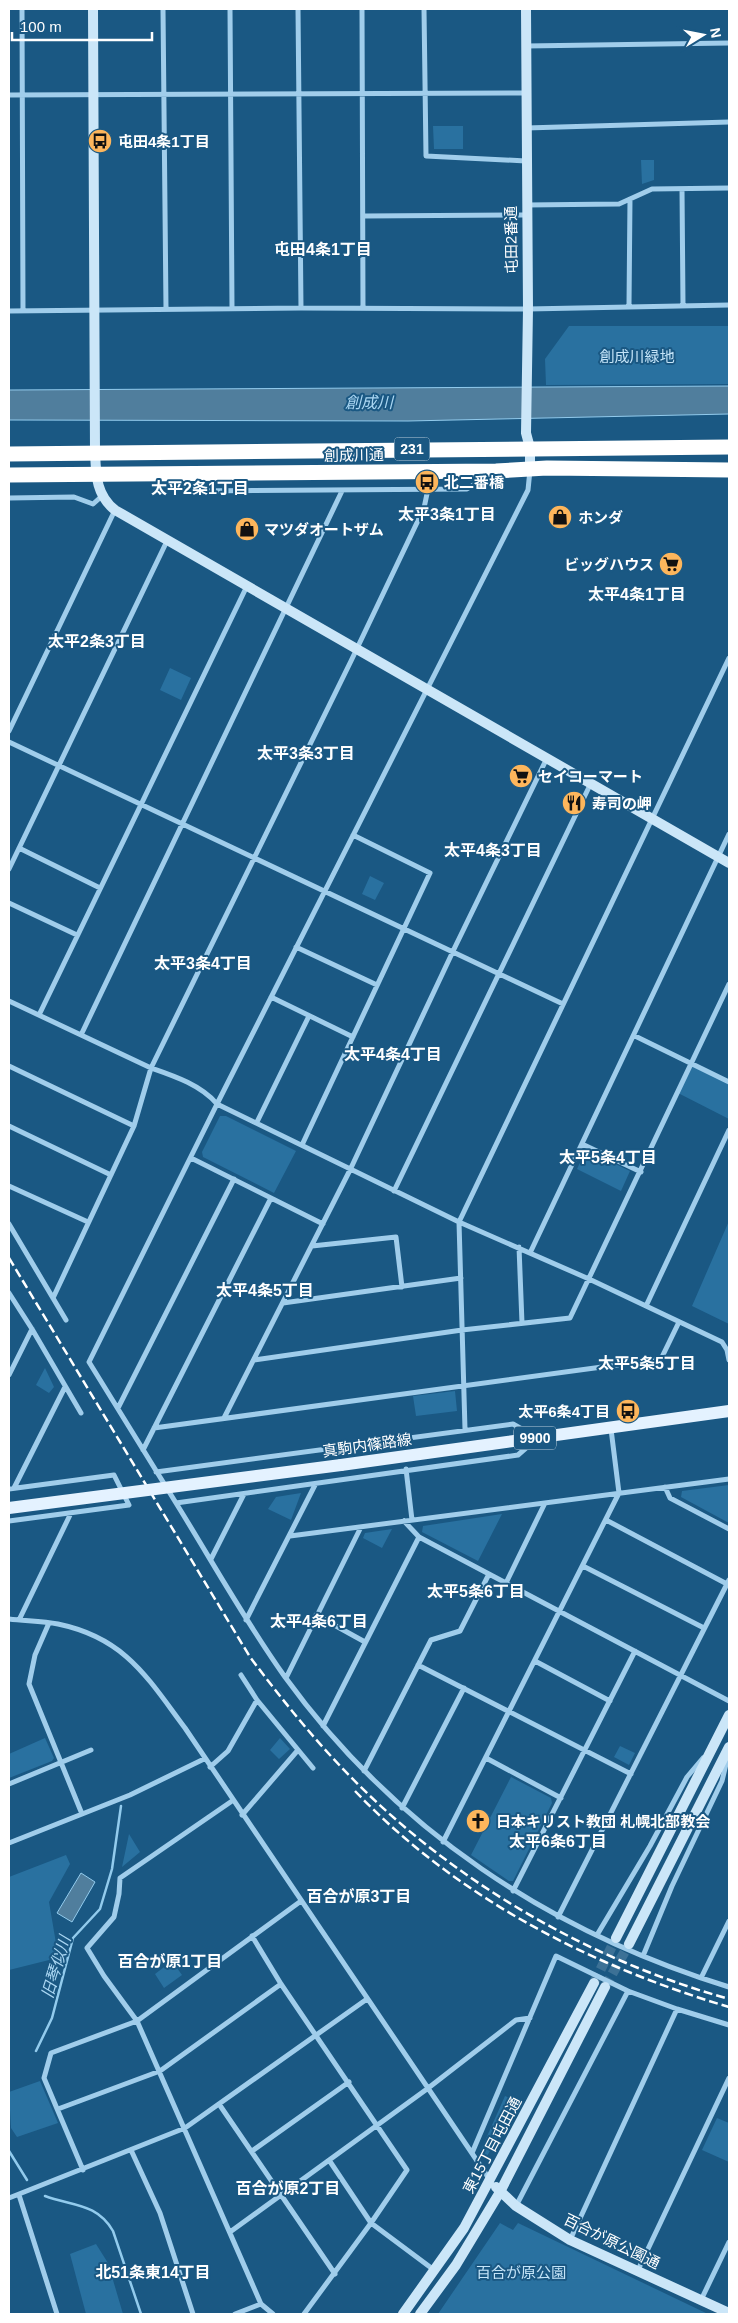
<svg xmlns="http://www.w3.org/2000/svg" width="738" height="2323" viewBox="0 0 738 2323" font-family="Arial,'Noto Sans JP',sans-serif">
	<rect width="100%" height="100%" fill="#1a5883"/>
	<!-- green -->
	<path fill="#2971a0" d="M 433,126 L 463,126 L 463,149 L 434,149 Z
		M 641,160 L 654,160 L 654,180 L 642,184 Z
		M 569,326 L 729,326 L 729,384 L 546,385 L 545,359 Z
		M 170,668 L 191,678 L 181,700 L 160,690 Z
		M 370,876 L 384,883 L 375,900 L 362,894 Z
		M 692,1064 L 729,1082 L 729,1119 L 678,1093 Z
		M 220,1116 L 226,1116 L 296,1151 L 274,1193 L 203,1157 L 202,1152 Z
		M 586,1150 L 630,1171 L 621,1191 L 577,1169 Z
		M 729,1221 L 729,1324 L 692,1306 Z
		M 45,1368 L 54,1387 L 49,1393 L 36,1385 Z
		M 455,1391 L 457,1411 L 416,1416 L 413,1396 Z
		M 729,1485 L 729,1523 L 681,1497 L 682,1491 Z
		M 301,1493 L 291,1520 L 268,1509 L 276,1497 Z
		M 502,1514 L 478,1561 L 422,1532 L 423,1526 Z
		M 392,1529 L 382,1548 L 363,1538 L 365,1533 Z
		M 45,1738 L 54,1758 L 52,1761 L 9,1778 L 9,1754 Z
		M 280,1738 L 290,1749 L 279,1759 L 270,1750 Z
		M 620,1746 L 635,1753 L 629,1765 L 614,1757 Z
		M 511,1777 L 551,1798 L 552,1803 L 513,1881 L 509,1881 L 471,1855 Z
		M 129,1834 L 140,1852 L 122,1867 Z
		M 66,1855 L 70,1864 L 49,1902 L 57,1949 L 49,1960 L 9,1970 L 9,1877 Z
		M 172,1961 L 182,1975 L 164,1988 L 155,1974 Z
		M 40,2081 L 58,2123 L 17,2137 L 11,2128 L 9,2092 Z
		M 505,2096 L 518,2101 L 486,2158 L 480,2152 Z
		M 717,2118 L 729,2123 L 729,2162 L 702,2150 Z
		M 500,2223 L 513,2230 L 518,2223 L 708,2314 L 438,2314 Z
		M 96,2244 L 108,2263 L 123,2314 L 86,2314 L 70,2254 Z"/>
	<!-- water -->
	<path fill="#507e9d" stroke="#92cbed" d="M 729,386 L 729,414 L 408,421 L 9,420 L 9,390 Z
		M 81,1873 L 95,1882 L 72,1922 L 57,1913 Z"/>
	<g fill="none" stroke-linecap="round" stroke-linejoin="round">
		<!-- stream -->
		<path stroke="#92cbed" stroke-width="2.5" d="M 36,2051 L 52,2018 L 73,1938 L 100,1909 L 112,1869 L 121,1806
			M 9,2151 L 27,2180
			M 45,2196 C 72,2206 97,2203 113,2231 L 141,2314"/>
		<!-- secondary-tunnel -->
		<path stroke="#3c7196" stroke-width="10" stroke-dasharray="10 5" stroke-linecap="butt" d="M 594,1983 L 616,1938
			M 605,1987 L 629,1944"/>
		<!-- street -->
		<path stroke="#a0cdeb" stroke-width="5" d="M 22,9 L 23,311
			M 163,9 L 166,309
			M 230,9 L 232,308
			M 298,9 L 301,308
			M 362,9 L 363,308
			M 424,9 L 426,156 L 526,161
			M 526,46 L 729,43
			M 9,95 L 526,93
			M 526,128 L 729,122
			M 682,189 L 683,305
			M 526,205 L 619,204 L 652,189 L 729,188
			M 365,216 L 526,215
			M 629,305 L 630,199
			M 9,311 L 301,308 L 528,309 L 729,305
			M 530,470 L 528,490 L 217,1104 L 459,1222 L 589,1279 L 722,1342 L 727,1350 L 729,1360
			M 173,478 L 190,491 L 467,489 L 489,475
			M 9,498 L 74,497 L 93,504 L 102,496
			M 9,731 L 115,510
			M 9,742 L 563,1004
			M 19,848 L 100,888
			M 9,869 L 167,541
			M 9,903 L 77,935
			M 296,947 L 377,985
			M 271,997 L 353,1037
			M 9,1001 L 151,1068 C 174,1076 201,1085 217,1104 L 89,1362 L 176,1503 L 518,1455 L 534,1441
			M 39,1015 L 247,586
			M 81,1035 L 342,491
			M 635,1036 L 729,1082
			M 9,1066 L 134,1126
			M 257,1122 L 309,1016
			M 9,1126 L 111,1175
			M 582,1144 L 641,1172
			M 302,1145 L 430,873 L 353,835
			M 191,1158 L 323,1224
			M 9,1186 L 88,1222
			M 394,1191 L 591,783
			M 9,1224 L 66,1320
			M 312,1246 L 396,1237 L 402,1287
			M 519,1247 L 522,1323
			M 530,1253 L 729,834
			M 9,1293 L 32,1329 L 81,1413
			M 53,1298 L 134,1126 L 151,1068 L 351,661 L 424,508 L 428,489
			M 283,1303 L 461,1278
			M 646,1306 L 729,1130
			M 254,1360 L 462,1330 L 570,1318 L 729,984
			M 9,1375 L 32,1329
			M 118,1408 L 234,1179
			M 224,1418 L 350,1170 L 455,947 L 547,758
			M 154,1428 L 661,1359 L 679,1322
			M 465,1429 L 459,1222 L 729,658
			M 143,1450 L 271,1198
			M 406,1469 L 412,1520
			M 156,1472 L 513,1424 L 534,1436
			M 665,1487 L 670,1498 L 729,1529
			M 14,1488 L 65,1387
			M 9,1489 L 114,1475 L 129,1505 L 9,1521
			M 176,1503 C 212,1561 245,1621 285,1677 C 396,1830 550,1932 729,1987
			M 606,1520 L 727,1584
			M 404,1521 L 419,1537 L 729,1701
			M 290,1536 L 729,1479
			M 211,1559 L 244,1494
			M 583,1566 L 704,1628
			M 506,1583 L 545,1503
			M 316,1615 L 365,1642
			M 9,1619 C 25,1621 42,1621 58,1624 C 125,1638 147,1677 185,1728 L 490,2180
			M 19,1620 L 71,1513
			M 246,1620 L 315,1485
			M 49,1623 L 35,1655 L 29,1684 L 82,1814
			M 535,1661 L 610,1701
			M 418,1665 L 631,1774
			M 241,1675 L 257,1700 L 313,1768
			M 286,1678 L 361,1527
			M 323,1726 L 419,1537
			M 486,1758 L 561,1798
			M 210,1767 L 228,1751 L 257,1700
			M 364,1771 L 431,1640 L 460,1631 L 489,1574
			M 9,1784 L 91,1750
			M 232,1801 L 120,1878 L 119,1894 L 114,1917 L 87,1948 L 104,1976 L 137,2021 L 261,2304 L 273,2314
			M 402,1808 L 464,1688
			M 242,1815 L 298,1750
			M 443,1842 L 619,1493 L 611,1429
			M 9,1843 L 130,1795 L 204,1759
			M 513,1891 L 635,1651
			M 558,1917 L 729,1580
			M 597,1935 L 650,1846 L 687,1777 L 703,1758
			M 252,1936 L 281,1984 L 407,2170 L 371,2223 L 304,2314
			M 643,1956 L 672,1886 L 722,1781 L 727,1760
			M 701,1978 L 729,1921
			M 219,2104 L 335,2274
			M 58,2109 L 160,2071 L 281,1984
			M 131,2150 L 160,2213 L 193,2314
			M 252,2151 L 349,2082
			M 472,2153 L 556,1956 L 628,1991 L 677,2009 L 729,2025
			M 329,2160 L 371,2223 L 434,2270
			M 83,2170 L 44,2078 L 51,2053 L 137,2021 L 301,1901
			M 19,2195 L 57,2314
			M 9,2198 L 185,2128 L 367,1999
			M 516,2206 L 628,1991
			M 230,2232 L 427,2089 L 516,2020 L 530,2018
			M 570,2240 L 677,2009
			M 638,2270 L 729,2078
			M 701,2300 L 729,2242
			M 235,2314 L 261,2304"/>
		<!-- secondary -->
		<path stroke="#cbe6f8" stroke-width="10" d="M 93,9 L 95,452 C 96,475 96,495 115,510 L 729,863
			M 526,9 L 528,309 L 526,433 L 530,448 L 530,470
			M 616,1938 L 729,1715
			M 629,1944 L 729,1747
			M 496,2187 L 516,2206 L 570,2240 L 729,2313
			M 403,2314 L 464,2228 L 594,1983
			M 420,2314 L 456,2265 L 500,2192 L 605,1987"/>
		<!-- primary -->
		<path stroke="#e4f2ff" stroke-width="12" d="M 341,1465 L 729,1411"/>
		<!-- highway -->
		<path stroke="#fff" stroke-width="15" d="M 9,454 L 729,447
			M 9,475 L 496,471 L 547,468 L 729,470"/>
		<!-- rail -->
		<path stroke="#fff" stroke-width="2.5" stroke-dasharray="9 4" stroke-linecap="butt" d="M 9,1258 L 250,1657 C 286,1705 324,1752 368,1794 C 468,1890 596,1962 729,1999
			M 355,1791 C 456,1897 590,1966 729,2007"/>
		<!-- primary-bridge -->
		<path stroke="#e4f2ff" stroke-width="12" d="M 9,1508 L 341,1465"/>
	</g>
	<!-- icons -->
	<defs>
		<g id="bus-disc" transform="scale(1.25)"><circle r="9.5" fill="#fdb65c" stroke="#1a5883"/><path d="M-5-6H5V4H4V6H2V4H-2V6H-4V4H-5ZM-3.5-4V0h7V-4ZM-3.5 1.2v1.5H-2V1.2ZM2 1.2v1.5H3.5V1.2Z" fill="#111"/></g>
		<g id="shop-disc" transform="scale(1.25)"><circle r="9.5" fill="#fdb65c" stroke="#1a5883"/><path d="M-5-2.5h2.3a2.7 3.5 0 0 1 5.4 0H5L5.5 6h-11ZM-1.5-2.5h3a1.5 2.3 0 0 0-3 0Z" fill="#111"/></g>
		<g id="supermarket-disc" transform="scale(1.25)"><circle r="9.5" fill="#fdb65c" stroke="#1a5883"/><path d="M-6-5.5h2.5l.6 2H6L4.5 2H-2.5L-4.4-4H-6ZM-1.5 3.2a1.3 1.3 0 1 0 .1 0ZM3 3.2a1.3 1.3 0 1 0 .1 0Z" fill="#111"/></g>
		<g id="restaurant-disc" transform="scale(1.25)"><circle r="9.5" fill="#fdb65c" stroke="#1a5883"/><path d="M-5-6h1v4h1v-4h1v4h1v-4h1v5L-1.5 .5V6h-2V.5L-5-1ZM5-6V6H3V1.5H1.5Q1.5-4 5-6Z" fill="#111"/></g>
		<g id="church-disc" transform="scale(1.25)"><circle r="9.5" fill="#fdb65c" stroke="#1a5883"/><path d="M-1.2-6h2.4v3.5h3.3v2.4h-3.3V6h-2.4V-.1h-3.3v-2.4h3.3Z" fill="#111"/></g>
	</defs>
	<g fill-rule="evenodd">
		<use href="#bus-disc" x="100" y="141"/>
		<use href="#bus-disc" x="427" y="482"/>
		<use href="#shop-disc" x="560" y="517"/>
		<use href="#shop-disc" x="247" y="529"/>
		<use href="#supermarket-disc" x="671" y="564"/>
		<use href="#supermarket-disc" x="521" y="776"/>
		<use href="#restaurant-disc" x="574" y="803"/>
		<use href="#bus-disc" x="628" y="1411"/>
		<use href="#church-disc" x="478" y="1821"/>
	</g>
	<g text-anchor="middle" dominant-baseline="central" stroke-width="4" stroke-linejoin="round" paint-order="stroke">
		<!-- shield labels -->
		<g fill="#1a5883" stroke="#bacdda" stroke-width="1">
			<rect x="394.5" y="437.5" width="35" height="23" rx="4"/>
			<rect x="514" y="1426.5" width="42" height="23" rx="4"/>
		</g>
		<g font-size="14" font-weight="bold" fill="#fff">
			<text x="412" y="449">231</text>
			<text x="535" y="1438">9900</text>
		</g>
		<!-- poi labels -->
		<g font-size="15" font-weight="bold" fill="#fff" stroke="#1a5883" text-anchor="start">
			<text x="118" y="141">屯田4条1丁目</text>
			<text x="444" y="482">北二番橋</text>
			<text x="578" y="517">ホンダ</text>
			<text x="264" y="529">マツダオートザム</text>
			<text x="654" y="564" text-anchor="end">ビッグハウス</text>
			<text x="538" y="776">セイコーマート</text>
			<text x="592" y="803">寿司の岬</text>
			<text x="610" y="1411" text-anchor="end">太平6条4丁目</text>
			<text x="496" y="1821">日本キリスト教団 札幌北部教会</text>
		</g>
		<!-- street labels -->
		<g font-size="15" fill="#fff" stroke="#1a5883">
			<text transform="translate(511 240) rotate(-91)">屯田2番通</text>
			<text transform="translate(354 455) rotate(-1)">創成川通</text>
			<text transform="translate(367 1445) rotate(-8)">真駒内篠路線</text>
			<text transform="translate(492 2145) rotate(-62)">東15丁目屯田通</text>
			<text transform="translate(612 2241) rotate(26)">百合が原公園通</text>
		</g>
		<!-- park labels -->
		<g font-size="15" fill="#c4e4f8" stroke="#1a5883">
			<text x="637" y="356">創成川緑地</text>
			<text x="521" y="2272">百合が原公園</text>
		</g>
		<!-- neighbourhood labels -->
		<g font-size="16" font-weight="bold" fill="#fff" stroke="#1a5883">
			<text x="323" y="249">屯田4条1丁目</text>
			<text x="200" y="488">太平2条1丁目</text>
			<text x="447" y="514">太平3条1丁目</text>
			<text x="637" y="594">太平4条1丁目</text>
			<text x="97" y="641">太平2条3丁目</text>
			<text x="306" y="753">太平3条3丁目</text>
			<text x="493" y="850">太平4条3丁目</text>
			<text x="203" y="963">太平3条4丁目</text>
			<text x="393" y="1054">太平4条4丁目</text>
			<text x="608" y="1157">太平5条4丁目</text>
			<text x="265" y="1290">太平4条5丁目</text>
			<text x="647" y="1363">太平5条5丁目</text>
			<text x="476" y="1591">太平5条6丁目</text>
			<text x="319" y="1621">太平4条6丁目</text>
			<text x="558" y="1841">太平6条6丁目</text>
			<text x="359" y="1896">百合が原3丁目</text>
			<text x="170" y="1961">百合が原1丁目</text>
			<text x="288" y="2188">百合が原2丁目</text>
			<text x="153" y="2272">北51条東14丁目</text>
		</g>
		<!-- water labels -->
		<g font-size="16" font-style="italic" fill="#abd7f3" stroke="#1a5883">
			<text x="369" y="402">創成川</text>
			<text transform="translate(56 1967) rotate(-73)">旧琴似川</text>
		</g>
	</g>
	<!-- border -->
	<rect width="738" height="2323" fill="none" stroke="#ffffff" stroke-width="20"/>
	<!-- north arrow -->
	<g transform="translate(703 35) rotate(80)" stroke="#1a5883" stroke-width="4" paint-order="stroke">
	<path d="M0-4L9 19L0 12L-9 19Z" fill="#ffffff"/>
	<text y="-8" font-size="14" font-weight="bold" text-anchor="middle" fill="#ffffff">N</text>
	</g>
	<!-- scale -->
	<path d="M12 32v8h140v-8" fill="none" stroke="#ffffff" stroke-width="2.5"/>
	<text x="20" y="32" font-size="15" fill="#ffffff" stroke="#1a5883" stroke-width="4" paint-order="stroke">100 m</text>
</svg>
